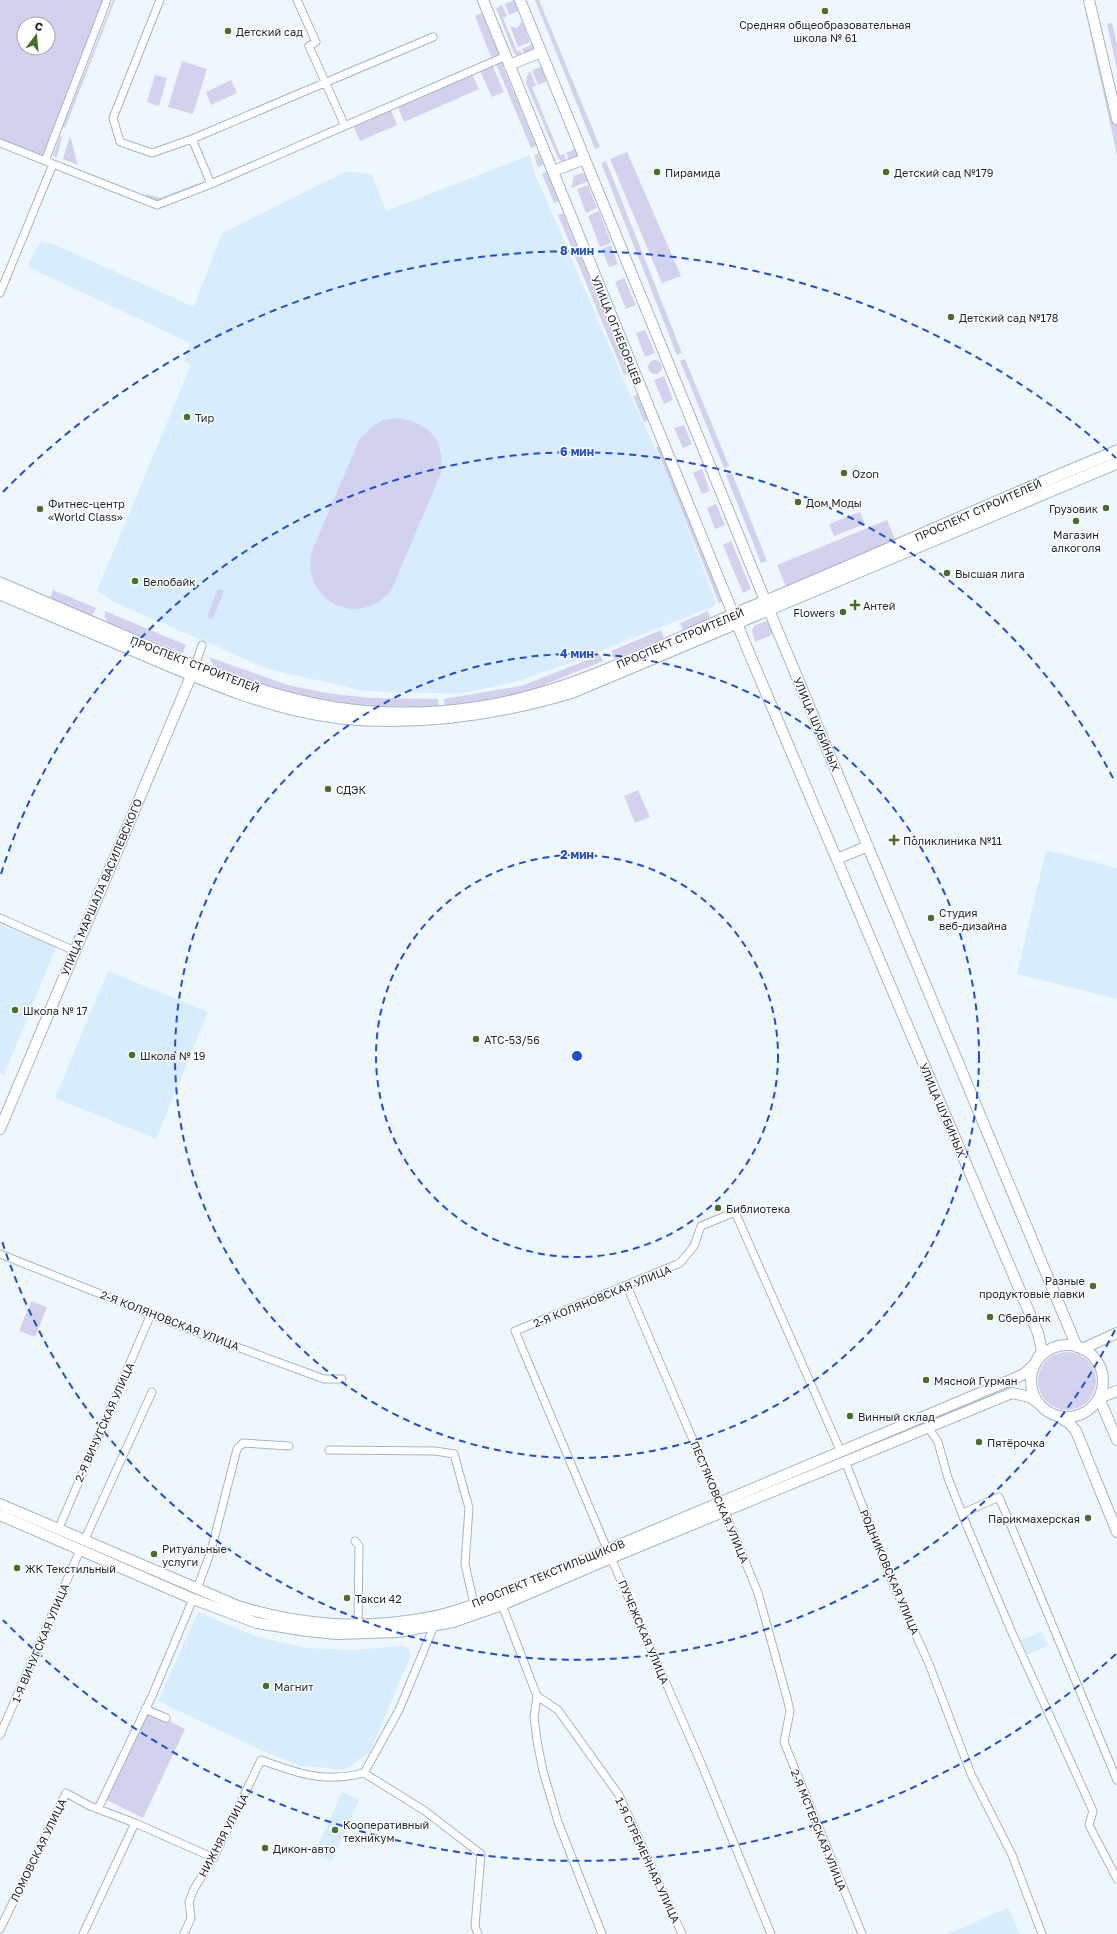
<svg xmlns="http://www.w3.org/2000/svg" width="1117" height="1934" viewBox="0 0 1117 1934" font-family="'Golos Text',sans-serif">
	<rect width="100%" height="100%" fill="#eff7fe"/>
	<!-- built -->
	<path fill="#d7edff" d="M 530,155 L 535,174 L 631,396 L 669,479 L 716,603 L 712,607 L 567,664 L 518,681 L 461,694 L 365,691 L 268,669 L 116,603 L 97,591 L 191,365 L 184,361 L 190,343 L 28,267 L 31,258 L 41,241 L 58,246 L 194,307 L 222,233 L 347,171 L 372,175 L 386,211 Z
		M 1046,850 L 1117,868 L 1117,999 L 1017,974 Z
		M 0,925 L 56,947 L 4,1075 L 0,1073 Z
		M 108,971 L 208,1012 L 156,1139 L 55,1098 Z
		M 198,1612 L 257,1637 L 308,1648 L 352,1650 L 402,1646 L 407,1647 L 410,1652 L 410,1657 L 370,1752 L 345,1770 L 298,1765 L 265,1752 L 158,1701 Z
		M 1042,1632 L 1048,1646 L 1027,1655 L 1021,1640 Z
		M 342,1792 L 359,1800 L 332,1861 L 314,1854 Z
		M 1008,1908 L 1020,1934 L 947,1934 Z"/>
	<!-- green -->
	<path fill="#d2d1ee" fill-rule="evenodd" d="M 0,0 L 105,0 L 44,158 L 0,141 ZM 24,24 L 48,24 L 48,48 L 24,48 Z
		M 113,0 L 115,0 L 65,128 L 63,127 Z
		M 515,0 L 519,0 L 538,48 L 526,57 L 522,49 L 533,44 L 519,11 L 509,15 L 505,4 Z
		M 535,0 L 539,0 L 600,147 L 595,149 Z
		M 502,5 L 507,16 L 503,18 L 517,51 L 520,50 L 523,57 L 519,57 L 514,53 L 496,8 Z
		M 482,13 L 499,54 L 491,57 L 475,16 Z
		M 1092,13 L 1117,125 L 1117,155 L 1086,14 Z
		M 522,21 L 530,42 L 518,47 L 510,26 L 517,28 Z
		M 1112,23 L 1117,45 L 1117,69 L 1107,24 Z
		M 182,61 L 207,69 L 193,114 L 168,107 Z
		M 501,62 L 536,146 L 531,148 L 496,64 Z
		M 492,65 L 504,92 L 492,97 L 480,71 Z
		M 540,67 L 544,68 L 580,158 L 570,164 L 566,153 L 575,149 L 548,81 L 538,85 L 532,70 Z
		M 530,71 L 536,86 L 532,87 L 560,155 L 564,154 L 568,164 L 562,162 L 558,158 L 526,83 L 527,76 Z
		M 472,74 L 479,89 L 404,122 L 398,107 Z
		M 155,75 L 167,78 L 159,106 L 147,102 Z
		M 231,80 L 237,93 L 211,105 L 206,92 Z
		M 391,110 L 397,125 L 360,141 L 354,127 Z
		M 60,135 L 62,138 L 57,157 L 53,156 Z
		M 70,136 L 78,165 L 63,159 Z
		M 627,152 L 681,276 L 662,283 L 610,159 Z
		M 539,153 L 543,165 L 538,167 L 534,155 Z
		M 606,161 L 682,353 L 677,355 L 601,163 Z
		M 547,171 L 559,201 L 554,203 L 542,174 Z
		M 582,173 L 586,174 L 592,180 L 571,188 L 574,176 Z
		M 199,183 L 200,185 L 158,202 L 144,196 L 147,194 L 160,198 Z
		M 588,185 L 597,208 L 586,213 L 577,189 Z
		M 599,211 L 611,243 L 600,247 L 588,216 Z
		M 563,213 L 629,373 L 624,375 L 558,215 Z
		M 611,245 L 618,264 L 609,267 L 602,249 Z
		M 624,278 L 636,305 L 626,309 L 615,282 Z
		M 645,330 L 655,353 L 645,357 L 636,333 Z
		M 685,359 L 729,466 L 724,468 L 680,361 Z
		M648 367a7 7 0 1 1 14 0a7 7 0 1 1-14 0Z
		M 664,376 L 673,400 L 664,404 L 654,380 Z
		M 640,393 L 651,419 L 644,422 L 633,396 Z
		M 399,418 C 429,423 446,441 441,473 L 391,591 C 358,630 300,600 312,551 L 359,440 L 374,425 L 384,420 Z
		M 684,425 L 692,444 L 683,448 L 674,428 Z
		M 662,445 L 724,601 L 719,603 L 656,447 Z
		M 702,469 L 710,491 L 702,494 L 693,473 Z
		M 732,473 L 767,561 L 761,563 L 726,475 Z
		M 716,504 L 725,525 L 715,529 L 707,508 Z
		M 860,512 L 865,524 L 834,536 L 829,524 Z
		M 887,520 L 896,542 L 786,587 L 777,565 Z
		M 731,541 L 751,589 L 743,593 L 723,545 Z
		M 218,589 L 224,591 L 213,619 L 207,617 Z
		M 53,590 L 96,608 L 92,616 L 50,598 Z
		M 105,611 L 186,645 L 183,653 L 109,623 L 105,618 Z
		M 708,611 L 711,619 L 683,631 L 680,623 Z
		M 767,621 L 773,622 L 779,632 L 755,642 L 752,630 L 755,625 Z
		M 661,630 L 664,638 L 614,659 L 611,651 Z
		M 600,655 L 603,661 L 527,692 L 499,698 L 445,706 L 444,699 L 521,686 Z
		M 209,657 L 288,685 L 326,693 L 370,698 L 438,699 L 439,707 C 394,707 348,707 304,696 C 275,690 246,680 219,669 L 214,666 Z
		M 638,790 L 650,817 L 635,823 L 624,796 Z
		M 31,1301 L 47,1307 L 35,1337 L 19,1331 Z
		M1038 1381a29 29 0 1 1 58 0a29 29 0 1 1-58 0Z
		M 145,1709 L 185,1729 L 143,1818 L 103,1798 Z"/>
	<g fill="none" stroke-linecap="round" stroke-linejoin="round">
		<!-- street casing -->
		<g stroke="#a2b6c6" stroke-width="9">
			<path id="street" d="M 160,0 L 113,118 L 120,142 L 152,153 L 192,139 L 433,37
				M 297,0 L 316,42 L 309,46 L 345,126
				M 192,139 L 211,184
				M 0,143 L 157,205 L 211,184 L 506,56
				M 45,161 L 107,0
				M 0,293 L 53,164
				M 195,666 L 202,645
				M 0,918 L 75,951
				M 0,1254 L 191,1330 L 324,1379 L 342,1379
				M 627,1286 L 720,1503
				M 928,1427 L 938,1442 L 948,1478 L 967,1526 L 1013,1635 L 1093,1811 L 1089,1825 L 1117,1879
				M 329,1450 L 435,1451 L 454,1454 L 469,1508 L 465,1564 L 474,1604
				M 845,1461 L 894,1586 L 929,1664 L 971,1774 L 1012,1855 L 1042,1934
				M 725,1512 L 758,1593 L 787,1698 L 790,1711 L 784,1742 L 862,1934
				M 963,1513 L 999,1497 L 1117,1780
				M 58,1530 L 151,1314
				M 84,1541 L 152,1392
				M 355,1541 L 359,1546 L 358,1625
				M 607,1549 L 515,1331 L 680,1263 L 694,1246 L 701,1226 L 735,1212 L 841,1452
				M 611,1558 L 701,1763 L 771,1934
				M 197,1589 L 211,1551 L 237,1449 L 243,1443 L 289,1446
				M 502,1605 L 537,1696 L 534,1717 L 537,1741 L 543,1771 L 558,1822 L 602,1934
				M 434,1626 L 399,1710 L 364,1773 L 425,1811 L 481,1854 L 475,1926 L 478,1934
				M 537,1696 L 558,1710 L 619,1795 L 682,1934
				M 145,1709 L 166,1718
				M 0,1735 L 80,1550
				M 98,1809 L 152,1696 L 193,1599
				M 0,1929 L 66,1793 L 90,1806 L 135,1823 L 214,1858
				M 83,1934 L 135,1823
				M 184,1934 L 191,1918 L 189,1902 L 194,1889 L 216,1853 L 261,1760 C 299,1774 324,1783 364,1773"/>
		</g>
		<!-- secondary casing -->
		<g stroke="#a2b6c6" stroke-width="12">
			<path id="secondary" d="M 483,0 L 747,648 L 1038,1333 L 1042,1351 L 1036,1361
				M 520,0 L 769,610 L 1077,1347
				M 1089,0 L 1117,119
				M 509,65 L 541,52
				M 553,171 L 585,159
				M 837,859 L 868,846
				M 0,1129 L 194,669
				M1031 1381a36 36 0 1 1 72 0a36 36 0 1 1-72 0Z
				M 1082,1349 L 1117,1333
				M 1099,1398 L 1117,1440
				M 1099,1398 L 1117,1391
				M 1059,1417 L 1069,1423 L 1076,1431 L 1117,1532
				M 0,1504 L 238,1606 C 300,1626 367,1630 431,1617 C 454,1613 476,1603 498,1596 L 1013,1379 L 1024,1374 L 1035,1364
				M 0,1515 L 193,1599 L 257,1623 L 307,1631 L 337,1634 L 398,1632 L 453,1622 L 502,1605 L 611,1558 L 1012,1393 L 1030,1397 L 1038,1403"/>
		</g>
		<!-- primary casing -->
		<g stroke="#a2b6c6" stroke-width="13">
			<path id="primary" d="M 0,583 C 46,603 92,622 138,642 C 202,670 267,697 336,708 C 401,718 474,713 538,694 C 606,674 671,641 737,613 C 865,561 989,503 1117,451
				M 0,594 C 47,614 95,634 142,654 C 205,681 271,710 340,718 C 419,726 496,715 573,692 L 1117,463"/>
		</g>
		<!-- street -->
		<use href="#street" stroke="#fff" stroke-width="7"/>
		<!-- secondary -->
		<use href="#secondary" stroke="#fff" stroke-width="10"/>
		<!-- primary -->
		<use href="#primary" stroke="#fff" stroke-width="11"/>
	</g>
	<!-- distance rings -->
	<g fill="none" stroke="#1d4ed8" stroke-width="2" stroke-dasharray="7 5">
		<circle cx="577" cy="1056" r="201"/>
		<circle cx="577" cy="1056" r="402"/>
		<path d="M1115 1330A604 604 0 0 1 1 1238M1 874A604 604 0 0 1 1115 782"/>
		<path d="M1116 1654A805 805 0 0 1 3 1620M3 492A805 805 0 0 1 1116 458"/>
	</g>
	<!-- markers -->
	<g fill="#4a6e27" stroke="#fff" stroke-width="1.5">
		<circle cx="825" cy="11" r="4"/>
		<circle cx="228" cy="31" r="4"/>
		<circle cx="657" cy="172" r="4"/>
		<circle cx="886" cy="172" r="4"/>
		<circle cx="951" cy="317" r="4"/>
		<circle cx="187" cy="417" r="4"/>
		<circle cx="844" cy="473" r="4"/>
		<circle cx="798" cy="502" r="4"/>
		<circle cx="1106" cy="508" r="4"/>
		<circle cx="40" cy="509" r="4"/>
		<circle cx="1076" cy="521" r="4"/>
		<circle cx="947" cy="573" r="4"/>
		<circle cx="135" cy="581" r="4"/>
		<path d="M853 599h4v4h4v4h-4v4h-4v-4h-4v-4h4z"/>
		<circle cx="843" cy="612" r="4"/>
		<circle cx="328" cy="789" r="4"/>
		<path d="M892 834h4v4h4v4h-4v4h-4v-4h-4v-4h4z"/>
		<circle cx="931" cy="918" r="4"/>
		<circle cx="15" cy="1010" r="4"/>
		<circle cx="476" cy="1039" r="4"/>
		<circle cx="132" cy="1055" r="4"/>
		<circle cx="718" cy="1208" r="4"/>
		<circle cx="1093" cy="1286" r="4"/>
		<circle cx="990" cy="1317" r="4"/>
		<circle cx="926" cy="1380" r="4"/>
		<circle cx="850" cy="1416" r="4"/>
		<circle cx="979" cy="1442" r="4"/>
		<circle cx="1088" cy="1518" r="4"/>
		<circle cx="154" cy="1554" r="4"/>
		<circle cx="17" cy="1568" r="4"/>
		<circle cx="347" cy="1598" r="4"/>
		<circle cx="266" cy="1686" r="4"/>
		<circle cx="335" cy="1830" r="4"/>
		<circle cx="265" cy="1848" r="4"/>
	</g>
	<g text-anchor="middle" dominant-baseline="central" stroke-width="3" stroke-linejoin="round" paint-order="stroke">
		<!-- poi labels -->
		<g font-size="11" fill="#1c242a" stroke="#fff" text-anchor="start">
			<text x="825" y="24" text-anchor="middle">Средняя общеобразовательная<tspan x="825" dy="13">школа № 61</tspan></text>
			<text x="236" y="31">Детский сад</text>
			<text x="665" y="172">Пирамида</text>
			<text x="894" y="172">Детский сад №179</text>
			<text x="959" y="317">Детский сад №178</text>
			<text x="195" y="417">Тир</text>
			<text x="852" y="473">Ozon</text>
			<text x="806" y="502">Дом Моды</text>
			<text x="48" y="503">Фитнес-центр<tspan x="48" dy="13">«World Class»</tspan></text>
			<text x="1098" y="508" text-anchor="end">Грузовик</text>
			<text x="1076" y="534" text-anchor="middle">Магазин<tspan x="1076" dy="13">алкоголя</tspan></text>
			<text x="955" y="573">Высшая лига</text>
			<text x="143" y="581">Велобайк</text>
			<text x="863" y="605">Антей</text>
			<text x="835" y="612" text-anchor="end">Flowers</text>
			<text x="336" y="789">СДЭК</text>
			<text x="903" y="840">Поликлиника №11</text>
			<text x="939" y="912">Студия<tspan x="939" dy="13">веб-дизайна</tspan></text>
			<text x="23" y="1010">Школа № 17</text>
			<text x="484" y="1039">АТС-53/56</text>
			<text x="140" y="1055">Школа № 19</text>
			<text x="726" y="1208">Библиотека</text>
			<text x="1085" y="1280" text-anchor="end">Разные<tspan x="1085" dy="13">продуктовые лавки</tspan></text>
			<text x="998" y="1317">Сбербанк</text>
			<text x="934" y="1380">Мясной Гурман</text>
			<text x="858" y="1416">Винный склад</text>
			<text x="987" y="1442">Пятёрочка</text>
			<text x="1080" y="1518" text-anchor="end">Парикмахерская</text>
			<text x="162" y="1548">Ритуальные<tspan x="162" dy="13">услуги</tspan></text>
			<text x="25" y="1568">ЖК Текстильный</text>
			<text x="355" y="1598">Такси 42</text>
			<text x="274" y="1686">Магнит</text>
			<text x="343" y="1824">Кооперативный<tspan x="343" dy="13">техникум</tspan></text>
			<text x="273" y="1848">Дикон-авто</text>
		</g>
		<!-- street labels -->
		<g font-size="11" fill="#1c242a" stroke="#fff">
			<text transform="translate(617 330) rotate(68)">УЛИЦА ОГНЕБОРЦЕВ</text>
			<text transform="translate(978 510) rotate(-24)">ПРОСПЕКТ СТРОИТЕЛЕЙ</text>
			<text transform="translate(680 638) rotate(-23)">ПРОСПЕКТ СТРОИТЕЛЕЙ</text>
			<text transform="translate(195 664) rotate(21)">ПРОСПЕКТ СТРОИТЕЛЕЙ</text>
			<text transform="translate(817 724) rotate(67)">УЛИЦА ШУБИНЫХ</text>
			<text transform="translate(101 887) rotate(-67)">УЛИЦА МАРШАЛА ВАСИЛЕВСКОГО</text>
			<text transform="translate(943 1110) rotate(67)">УЛИЦА ШУБИНЫХ</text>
			<text transform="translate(602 1296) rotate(-22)">2-Я КОЛЯНОВСКАЯ УЛИЦА</text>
			<text transform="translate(170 1320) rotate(21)">2-Я КОЛЯНОВСКАЯ УЛИЦА</text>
			<text transform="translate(104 1422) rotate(-66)">2-Я ВИЧУГСКАЯ УЛИЦА</text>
			<text transform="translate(720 1502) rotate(67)">ПЕСТЯКОВСКАЯ УЛИЦА</text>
			<text transform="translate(890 1572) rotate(67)">РОДНИКОВСКАЯ УЛИЦА</text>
			<text transform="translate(548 1573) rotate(-22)">ПРОСПЕКТ ТЕКСТИЛЬЩИКОВ</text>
			<text transform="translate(644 1632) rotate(67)">ПУЧЕЖСКАЯ УЛИЦА</text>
			<text transform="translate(40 1643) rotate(-67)">1-Я ВИЧУГСКАЯ УЛИЦА</text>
			<text transform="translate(819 1830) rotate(68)">2-Я МСТЕРСКАЯ УЛИЦА</text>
			<text transform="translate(223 1835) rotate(-62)">НИЖНЯЯ УЛИЦА</text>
			<text transform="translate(38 1850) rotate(-64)">ЛОМОВСКАЯ УЛИЦА</text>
			<text transform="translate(648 1860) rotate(65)">1-Я СТРЕМЕННАЯ УЛИЦА</text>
		</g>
	</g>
	<circle cx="577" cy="1056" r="6" fill="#1d4ed8" stroke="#fff" stroke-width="2"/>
	<g font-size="12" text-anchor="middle" font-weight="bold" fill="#1d4ed8" stroke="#fff" stroke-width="3" stroke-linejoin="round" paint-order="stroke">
		<text x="577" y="255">8 мин</text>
		<text x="577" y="456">6 мин</text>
		<text x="577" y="658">4 мин</text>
		<text x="577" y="859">2 мин</text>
	</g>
	<!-- north arrow -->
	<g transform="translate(36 36) rotate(16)"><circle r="19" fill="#ffffff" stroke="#a4a7aa"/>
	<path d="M0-3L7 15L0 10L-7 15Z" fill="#4a6e27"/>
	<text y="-6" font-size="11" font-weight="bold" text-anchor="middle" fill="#1c242a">С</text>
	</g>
</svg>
